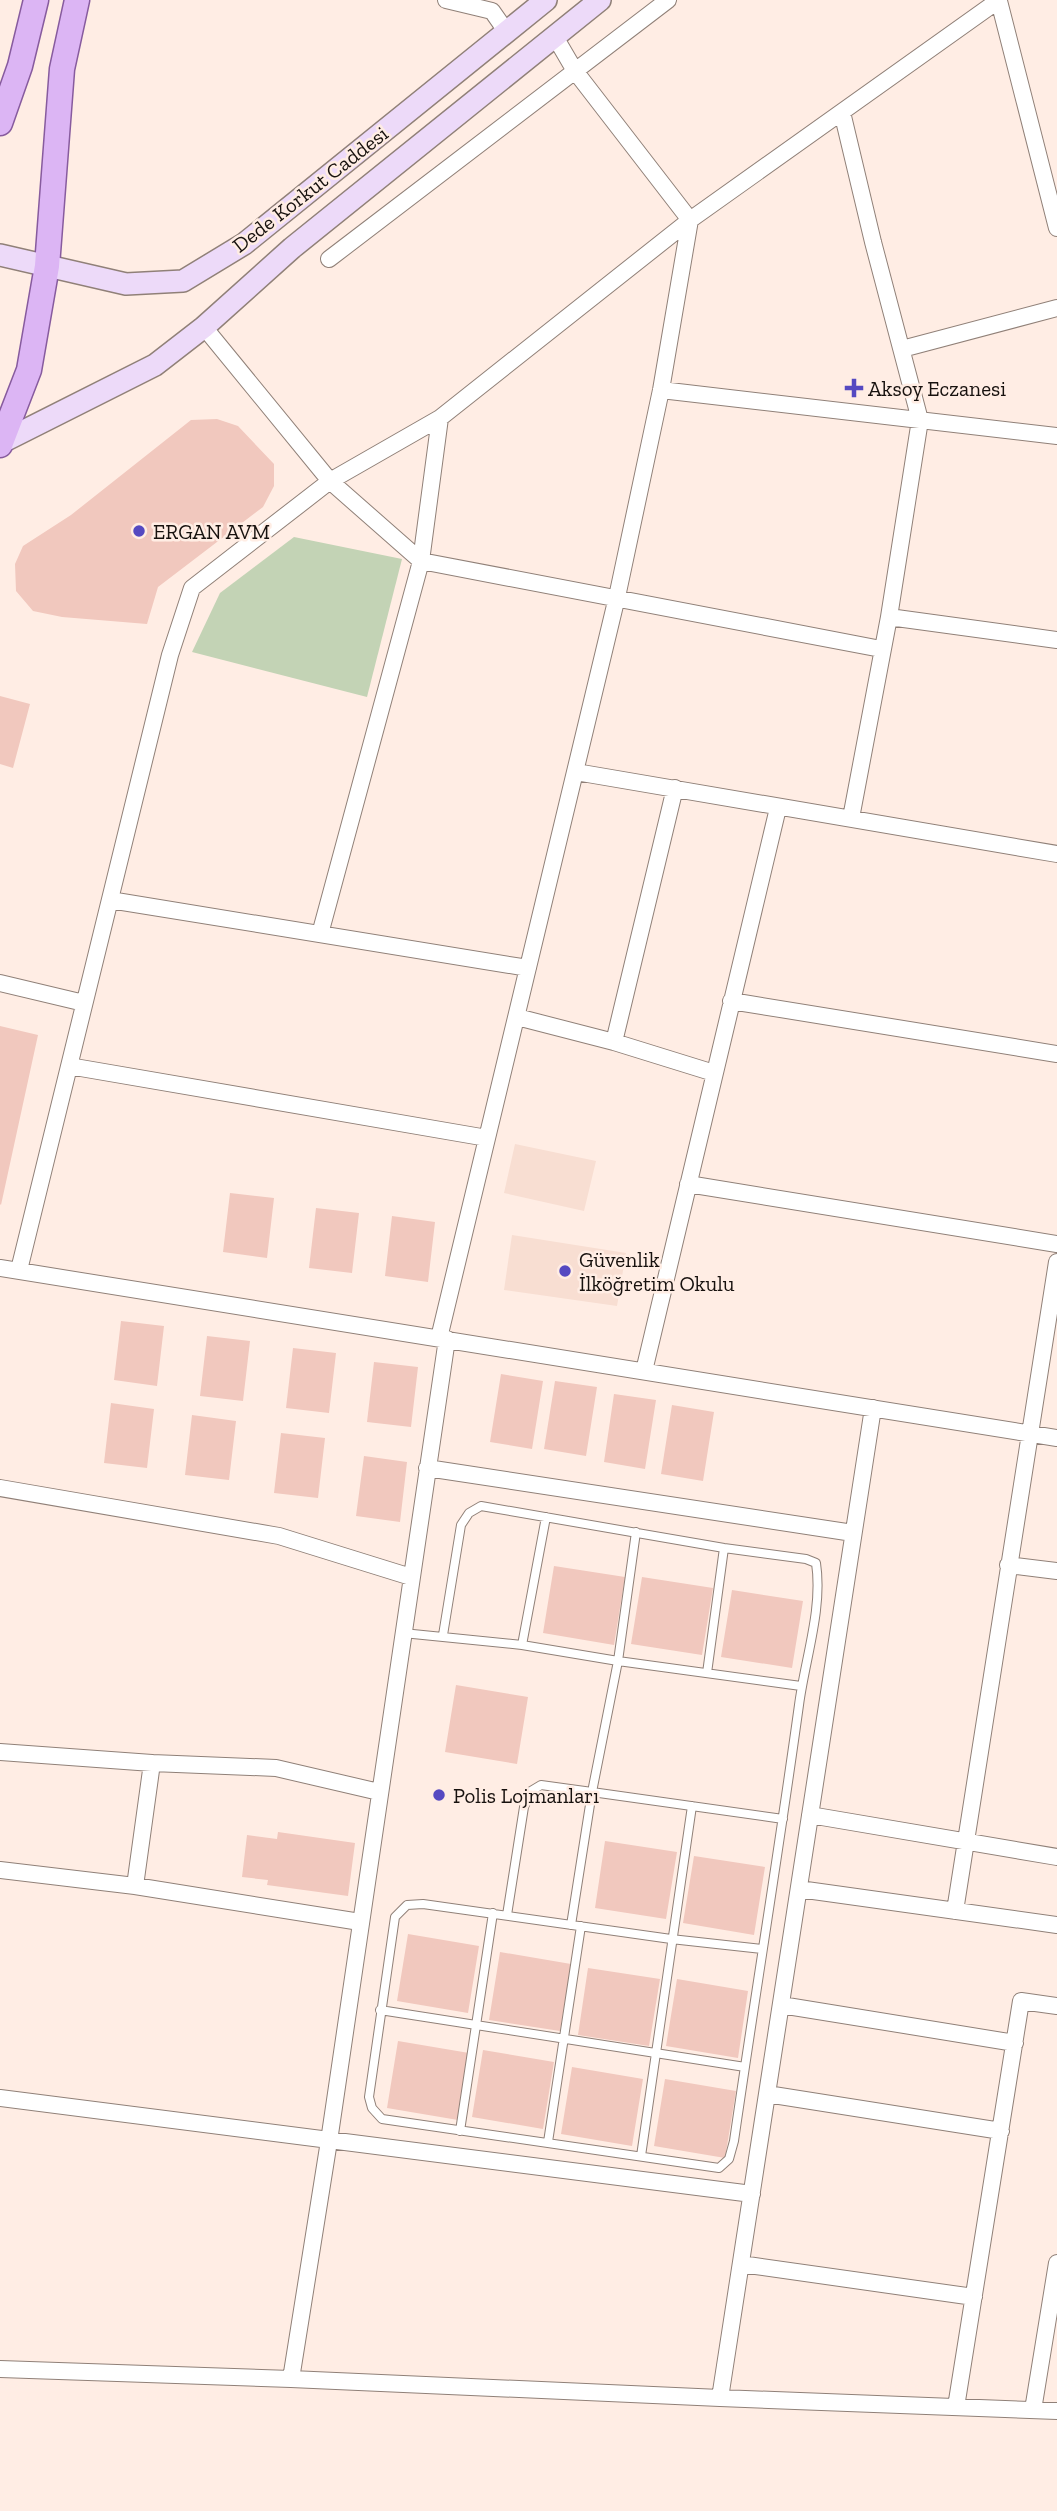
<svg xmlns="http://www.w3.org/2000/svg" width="1057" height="2511" viewBox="0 0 1057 2511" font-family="'Zilla Slab',serif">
	<rect width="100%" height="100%" fill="#ffede4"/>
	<!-- built -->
	<path fill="#f8ded2" d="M 515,1144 L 596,1161 L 584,1211 L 504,1193 Z
		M 512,1235 L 626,1253 L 617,1306 L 504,1290 Z"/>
	<!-- green -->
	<path fill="#c3d3b5" d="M 294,537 L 402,559 L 367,697 L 192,652 L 220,593 Z"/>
	<!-- building -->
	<path fill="#f1c8be" d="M 217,419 L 238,426 L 274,464 L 274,486 L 263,507 L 158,587 L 147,624 L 62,617 L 33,611 L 16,591 L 15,564 L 23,546 L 71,515 L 191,420 Z
		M 0,696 L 30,704 L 13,768 L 0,764 Z
		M 0,1026 L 38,1035 L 1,1205 L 0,1204 Z
		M 230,1193 L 274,1198 L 267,1258 L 223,1252 Z
		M 316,1208 L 359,1213 L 352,1273 L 309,1268 Z
		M 392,1216 L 435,1222 L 428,1282 L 385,1276 Z
		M 121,1321 L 164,1326 L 157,1386 L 114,1380 Z
		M 207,1336 L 250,1341 L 243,1401 L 200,1396 Z
		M 293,1348 L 336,1353 L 329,1413 L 286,1408 Z
		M 374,1362 L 418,1367 L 411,1427 L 367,1422 Z
		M 501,1374 L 543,1381 L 532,1449 L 490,1442 Z
		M 555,1381 L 597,1387 L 586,1456 L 544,1449 Z
		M 614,1394 L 656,1400 L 645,1469 L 604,1462 Z
		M 111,1403 L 154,1409 L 147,1468 L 104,1463 Z
		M 672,1405 L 714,1412 L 703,1481 L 661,1474 Z
		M 192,1415 L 236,1421 L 229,1480 L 185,1475 Z
		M 281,1433 L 325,1438 L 318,1498 L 274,1493 Z
		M 364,1456 L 407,1462 L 400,1522 L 356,1516 Z
		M 554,1566 L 625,1577 L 614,1645 L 543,1633 Z
		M 642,1577 L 713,1588 L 702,1655 L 631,1644 Z
		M 732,1590 L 803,1601 L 792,1668 L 721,1657 Z
		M 456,1685 L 528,1697 L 517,1764 L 445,1752 Z
		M 278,1832 L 355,1843 L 348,1896 L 267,1885 L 268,1880 L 242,1877 L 247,1835 L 277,1839 Z
		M 605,1841 L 677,1852 L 666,1919 L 595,1908 Z
		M 694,1856 L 765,1867 L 754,1935 L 683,1923 Z
		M 408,1934 L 479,1946 L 468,2013 L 397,2001 Z
		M 500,1952 L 571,1964 L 560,2031 L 489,2020 Z
		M 588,1968 L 660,1979 L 649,2046 L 578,2035 Z
		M 677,1979 L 748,1991 L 738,2058 L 666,2046 Z
		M 398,2041 L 469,2053 L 458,2120 L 387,2108 Z
		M 483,2050 L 554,2062 L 543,2129 L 472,2117 Z
		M 572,2067 L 643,2079 L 632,2146 L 561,2134 Z
		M 665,2079 L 736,2091 L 725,2158 L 654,2146 Z"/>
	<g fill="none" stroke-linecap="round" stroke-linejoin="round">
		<!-- service casing -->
		<g stroke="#908078" stroke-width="10">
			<path id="service" d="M 403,1633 L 522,1645 L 618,1661 L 801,1686
				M 443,1635 L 461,1525 L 469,1513 L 481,1506 L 724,1548 L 806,1559 L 816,1563 C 823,1609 805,1659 799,1705 C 779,1850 755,1996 734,2141 L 729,2159 L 719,2168 L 382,2119 L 372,2108 L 369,2097 L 395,1917 L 407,1905 L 423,1904 L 671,1939 L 762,1949
				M 522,1645 L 546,1517
				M 707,1673 L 724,1548
				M 507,1915 L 524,1807 L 531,1791 L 541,1785 L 592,1792 L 618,1661 L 636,1532
				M 571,1925 L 592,1792 L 783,1819
				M 380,2010 L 745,2067
				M 460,2131 L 493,1913
				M 548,2142 L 581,1926
				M 641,2156 L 692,1806"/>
		</g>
		<!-- minor casing -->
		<g stroke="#908078" stroke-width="18">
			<path id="minor" d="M 446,0 L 492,11 L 506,31
				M 999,1 L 1057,228
				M 842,112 L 873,242 L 920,420 L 889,617 L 851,818
				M 329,259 L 668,0
				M 204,327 L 330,481 L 421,561 L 881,649
				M 902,349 L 1057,308
				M 661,390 L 1057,436
				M 889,617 L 1057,640
				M 576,772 L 1057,854
				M 110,900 L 528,968
				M 320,934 L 421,561 L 440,418
				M 0,983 L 84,1003
				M 731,1001 L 1057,1054
				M 517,1017 L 614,1042 L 714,1073
				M 614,1042 L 675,788
				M 69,1066 L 487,1138
				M 688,1184 L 1057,1244
				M 0,1268 L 1057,1438
				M 19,1270 L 170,655 L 192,588 L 330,481 L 440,418 L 690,220 L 999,0
				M 439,1338 L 617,597 L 661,390 L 690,220 L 575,71 L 554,35
				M 644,1371 L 778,808
				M 873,1408 L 720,2398 L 1057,2411
				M 427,1468 L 853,1533
				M 0,1488 L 279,1536 L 411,1577
				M 1008,1565 L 1057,1571
				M 0,1752 L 152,1763 L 276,1768 L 379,1792
				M 810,1815 L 1057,1857
				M 0,1870 L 135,1886 L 360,1922
				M 135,1886 L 152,1763
				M 799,1889 L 1057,1925
				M 955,1911 L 1057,1262
				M 781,2005 L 1015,2043
				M 767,2094 L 1001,2131
				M 0,2098 L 752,2194
				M 741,2264 L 974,2297
				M 0,2369 L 291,2379 L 329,2141 L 447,1339
				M 291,2379 L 720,2398
				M 956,2407 L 1021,2001 L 1057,2006
				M 1033,2410 L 1057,2263"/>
		</g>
		<!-- secondary casing -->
		<g stroke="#908078" stroke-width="24">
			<path id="secondary" d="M 0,255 L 126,284 L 183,281 L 244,244 L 546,0
				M 0,443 L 155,365 L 204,327 L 292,248 L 600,0"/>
		</g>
		<!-- primary casing -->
		<g stroke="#875b9e" stroke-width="27">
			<path id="primary" d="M 0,123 L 20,66 L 36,0
				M 0,445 L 29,370 L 47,266 L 62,69 L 77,0"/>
		</g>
		<!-- service -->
		<use href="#service" stroke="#fff" stroke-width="8"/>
		<!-- minor -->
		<use href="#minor" stroke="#fff" stroke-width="16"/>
		<!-- secondary -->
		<use href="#secondary" stroke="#eddaf9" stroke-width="21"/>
		<!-- primary -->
		<use href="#primary" stroke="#dcb5f4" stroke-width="24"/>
	</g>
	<!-- markers -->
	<g fill="#5549c1" stroke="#ffede4" stroke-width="2.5">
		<path d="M850.5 377.5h7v7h7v7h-7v7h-7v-7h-7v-7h7z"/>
		<circle cx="139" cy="531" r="7"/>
		<circle cx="565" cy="1271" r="7"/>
		<circle cx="439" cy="1795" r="7"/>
	</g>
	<g text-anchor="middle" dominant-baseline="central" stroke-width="5" stroke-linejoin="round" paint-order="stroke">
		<!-- street labels -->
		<g font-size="21" fill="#17110e" stroke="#ffede4">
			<text transform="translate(310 189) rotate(-38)">Dede Korkut Caddesi</text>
		</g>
		<!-- poi labels -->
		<g font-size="21" fill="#17110e" stroke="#ffede4" text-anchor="start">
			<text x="868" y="388">Aksoy Eczanesi</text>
			<text x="153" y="531">ERGAN AVM</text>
			<text x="579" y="1259">Güvenlik<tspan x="579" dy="24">İlköğretim Okulu</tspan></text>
			<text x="453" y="1795">Polis Lojmanları</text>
		</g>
	</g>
</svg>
